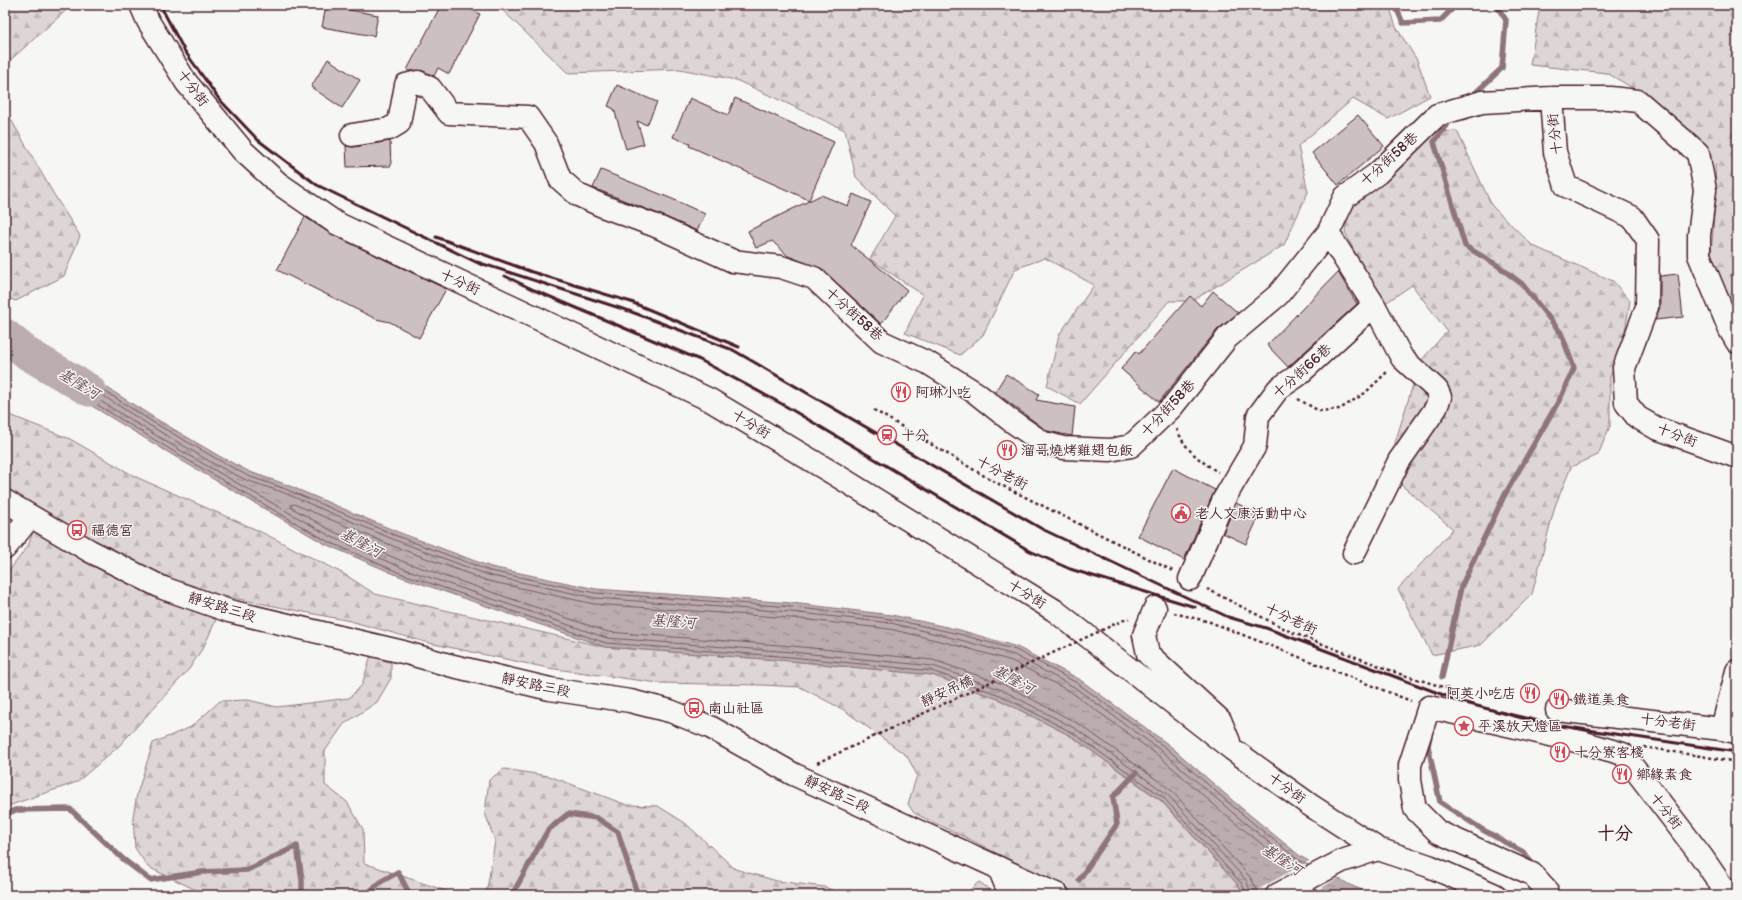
<svg xmlns="http://www.w3.org/2000/svg" width="1742" height="900" viewBox="0 0 1742 900" font-family="'Balsamiq Sans','LXGW WenKai TC',sans-serif">
	<defs>
		<pattern id="forest-firs" width="22" height="20" patternUnits="userSpaceOnUse"><rect width="22" height="20" fill="#ddd6d5"/><path d="M5 1l3.5 6h-7zM16 11l3.5 6h-7z" fill="#bfb7b7"/></pattern>
		<pattern id="water-ripples" width="26" height="14" patternUnits="userSpaceOnUse"><rect width="26" height="14" fill="#bbadae"/><path d="M2 4q2-2 4 0t4 0M15 11q2-2 4 0t4 0" fill="none" stroke="#9a8c8e"/></pattern>
	</defs>
	<rect width="100%" height="100%" fill="#f6f6f2"/>
	<filter id="ink" filterUnits="userSpaceOnUse"><feTurbulence type="fractalNoise" baseFrequency=".025" numOctaves="2"/><feDisplacementMap in="SourceGraphic" scale="8" xChannelSelector="R" yChannelSelector="G"/><feConvolveMatrix kernelMatrix="1 2 1 2 8 2 1 2 1" color-interpolation-filters="sRGB"/></filter>
	<g filter="url(#ink)">
		<!-- forest -->
		<path fill="url(#forest-firs)" stroke="#947a80" d="M 5,5 L 72,5 L 7,63 L 5,87 Z
			M 497,5 L 1389,5 L 1396,27 L 1417,60 L 1430,96 L 1388,119 L 1353,99 L 1298,146 L 1308,192 L 1284,245 L 1192,301 L 1169,301 L 1080,404 L 1047,386 L 1059,335 L 1094,285 L 1045,258 L 1015,269 L 983,335 L 960,355 L 905,333 L 923,295 L 870,259 L 895,216 L 856,177 L 845,130 L 736,80 L 680,69 L 568,73 Z
			M 1540,5 L 1737,5 L 1737,315 L 1728,302 L 1711,255 L 1716,192 L 1715,163 L 1655,101 L 1607,73 L 1530,65 Z
			M 5,109 L 53,193 L 80,236 L 64,276 L 16,301 L 5,297 Z
			M 1457,131 L 1492,206 L 1533,246 L 1613,281 L 1630,301 L 1623,343 L 1610,377 L 1610,426 L 1598,455 L 1571,467 L 1555,506 L 1532,594 L 1481,645 L 1432,655 L 1398,589 L 1453,529 L 1386,472 L 1420,362 L 1447,331 L 1412,285 L 1384,304 L 1364,272 L 1345,232 L 1348,212 L 1432,132 Z
			M 5,413 L 70,439 L 136,477 L 257,530 L 344,574 L 375,594 L 605,647 L 791,661 L 932,675 L 998,699 L 1071,736 L 1161,801 L 1239,886 L 1243,895 L 1077,895 L 977,843 L 914,813 L 908,804 L 917,775 L 907,756 L 844,710 L 800,687 L 761,685 L 659,683 L 548,668 L 429,643 L 350,621 L 223,596 L 218,598 L 215,622 L 204,646 L 189,669 L 119,746 L 77,782 L 5,807 L 5,576 L 28,546 L 41,509 L 5,488 Z
			M 371,655 L 391,663 L 391,678 L 377,702 L 344,724 L 325,751 L 325,785 L 347,802 L 363,829 L 364,863 L 452,893 L 484,895 L 211,895 L 194,889 L 148,867 L 135,848 L 133,817 L 137,794 L 153,743 L 191,727 L 220,701 L 248,700 L 277,707 L 349,698 L 362,685 Z
			M 504,769 L 549,776 L 627,805 L 658,806 L 685,823 L 735,869 L 777,881 L 825,887 L 843,895 L 486,895 L 495,841 L 485,813 L 489,780 Z
			M 979,882 L 995,893 L 996,895 L 964,895 Z"/>
		<!-- water -->
		<path fill="url(#water-ripples)" stroke="#8e747a" d="M 58,359 L 73,366 L 153,417 L 219,456 L 250,472 L 285,484 L 398,532 L 491,567 L 596,589 L 792,603 L 892,615 L 960,630 L 1017,647 L 1079,679 L 1169,745 L 1239,806 L 1300,856 L 1350,885 L 1374,895 L 1243,895 L 1239,886 L 1162,801 L 1071,736 L 998,699 L 932,675 L 791,661 L 605,647 L 399,576 L 325,544 L 184,462 L 41,375 Z"/>
		<!-- pier -->
		<path fill="#f6f6f2" d="M 1311,860 L 1340,877 L 1309,895 L 1248,895 Z"/>
		<g fill="none" stroke-linecap="round" stroke-linejoin="round">
			<!-- shore -->
			<path stroke="#77585f" stroke-width="1" d="M 1247,895 L 1242,884 L 1164,798 L 1073,733 L 1000,695 L 932,671 L 791,657 L 606,643 L 400,573 L 327,541 L 186,459 L 50,376 L 49,373 L 59,364 L 71,369 L 151,421 L 217,459 L 248,476 L 283,488 L 397,536 L 490,571 L 595,593 L 792,607 L 891,619 L 959,634 L 1016,650 L 1077,683 L 1166,748 L 1236,809 L 1297,859 L 1308,865
				M 1252,895 L 1246,880 L 1167,794 L 1076,729 L 1002,690 L 933,666 L 792,652 L 607,638 L 402,568 L 330,536 L 188,455 L 58,375 L 57,372 L 61,370 L 69,374 L 149,425 L 214,464 L 246,480 L 282,492 L 395,540 L 488,575 L 595,598 L 791,612 L 891,623 L 957,639 L 1014,655 L 1074,687 L 1163,752 L 1233,813 L 1294,863 L 1303,868
				M 1258,895 L 1257,889 L 1250,877 L 1171,790 L 1079,724 L 1003,684 L 933,660 L 792,646 L 608,632 L 404,562 L 332,531 L 292,508 L 291,505 L 294,504 L 393,546 L 488,581 L 594,604 L 791,618 L 890,629 L 956,645 L 1012,661 L 1071,692 L 1159,756 L 1229,818 L 1296,871"/>
			<!-- stream -->
			<path stroke="#8e747a" stroke-width="5.5" d="M 1395,5 L 1403,23 L 1440,21 L 1456,5
				M 1472,96 L 1502,68 L 1506,20 L 1496,5
				M 1442,677 L 1461,587 L 1503,498 L 1561,397 L 1574,368 L 1561,333 L 1522,284 L 1497,265 L 1465,246 L 1434,142 L 1447,125
				M 1430,736 L 1428,746 L 1440,802 L 1483,830 L 1523,852 L 1534,866
				M 5,815 L 15,810 L 70,809 L 123,859 L 150,880 L 202,872 L 247,870 L 297,846 L 302,880 L 302,895
				M 1079,880 L 1117,824 L 1113,797 L 1136,773
				M 365,895 L 382,881 L 398,872 L 410,895
				M 512,895 L 548,830 L 568,814 L 597,818 L 618,832 L 636,890 L 634,895"/>
			<!-- river -->
			<path stroke="#bbadae" stroke-width="33" d="M 5,335 L 28,354 L 89,390"/>
		</g>
		<!-- building -->
		<path fill="#ccc1c0" stroke="#4a1f2b" d="M 441,5 L 462,5 L 480,14 L 449,74 L 438,68 L 434,76 L 423,71 L 409,71 L 407,70 Z
			M 326,6 L 378,15 L 374,36 L 322,27 Z
			M 328,59 L 360,80 L 342,108 L 311,87 Z
			M 617,85 L 657,102 L 647,125 L 637,121 L 644,144 L 626,149 L 614,109 L 608,106 Z
			M 690,98 L 728,115 L 735,98 L 834,142 L 809,200 L 689,146 L 690,144 L 673,137 Z
			M 1358,115 L 1384,146 L 1338,185 L 1312,153 Z
			M 390,141 L 391,166 L 347,167 L 346,146 L 354,147 Z
			M 601,170 L 670,198 L 705,214 L 697,231 L 661,215 L 593,188 Z
			M 853,194 L 871,202 L 851,245 L 907,290 L 881,324 L 822,269 L 788,256 L 772,241 L 756,248 L 748,231 L 821,195 L 848,206 Z
			M 305,217 L 331,234 L 446,289 L 419,338 L 390,322 L 376,319 L 277,270 Z
			M 1338,272 L 1357,304 L 1288,367 L 1267,345 Z
			M 1678,274 L 1683,317 L 1655,320 L 1660,307 L 1660,276 Z
			M 1213,291 L 1238,313 L 1217,330 L 1159,402 L 1121,369 L 1136,351 L 1139,354 L 1190,296 L 1201,306 Z
			M 1006,374 L 1039,394 L 1036,400 L 1075,407 L 1072,436 L 1047,431 L 995,392 Z
			M 1173,468 L 1215,490 L 1184,560 L 1138,536 Z
			M 1236,503 L 1260,514 L 1246,544 L 1223,533 Z"/>
		<g fill="none" stroke-linecap="round" stroke-linejoin="round">
			<!-- minor casing -->
			<g stroke="#4a1f2b" stroke-width="25">
				<path id="minor" d="M 141,5 L 148,21 L 186,82 L 243,151 L 278,183 L 336,223 L 710,400 L 836,475 L 1054,610 L 1232,749 L 1310,805 L 1378,849
					M 352,135 L 389,129 L 399,123 L 406,85 L 418,82 L 430,88 L 449,113 L 528,117 L 546,143 L 560,179 L 578,195 L 605,207 L 656,226 L 733,261 L 781,267 L 814,278 L 882,342 L 928,363 L 976,393 L 1010,420 L 1042,442 L 1063,448 L 1110,450 L 1131,446 L 1172,407 L 1227,338 L 1278,295 L 1328,233 L 1345,197 L 1378,173 L 1437,115 L 1482,102 L 1551,98
					M 1328,233 L 1374,305 L 1402,358 L 1437,390 L 1440,397 L 1436,408 L 1399,461 L 1354,553
					M 1737,342 L 1730,330 L 1699,255 L 1699,235 L 1705,190 L 1698,153 L 1638,101 L 1610,98 L 1551,98 L 1555,152 L 1566,186 L 1632,217 L 1648,240 L 1647,307 L 1624,368 L 1626,403 L 1637,417 L 1656,428 L 1737,457
					M 5,548 L 30,517
					M 1190,579 L 1224,499 L 1255,446 L 1258,416 L 1278,389 L 1297,376 L 1374,305
					M 1155,608 L 1144,635 L 1148,654 L 1220,720 L 1229,742
					M 1557,710 L 1722,729
					M 1736,732 L 1722,729 L 1737,671
					M 999,868 L 1010,895
					M 1546,895 L 1546,889 L 1532,874 L 1438,832 L 1415,809 L 1410,780 L 1410,765 L 1429,707 L 1585,743 L 1623,754 L 1702,857 L 1728,895"/>
			</g>
			<!-- major casing -->
			<g stroke="#4a1f2b" stroke-width="25">
				<path id="major" d="M 5,501 L 90,551 L 163,588 L 229,611 L 403,652 L 449,665 L 550,689 L 630,701 L 670,711 L 710,727 L 793,774 L 1058,895
					M 1277,895 L 1342,861 L 1378,849 L 1429,866 L 1495,895"/>
			</g>
			<!-- path -->
			<path stroke="#4a1f2b" stroke-width="2.5" stroke-dasharray="3 3" stroke-linecap="butt" d="M 1298,399 L 1319,411 L 1340,409 L 1365,393 L 1387,372
				M 874,410 L 991,480 L 1173,571
				M 1177,429 C 1184,449 1200,461 1218,472
				M 1207,589 L 1291,632 L 1400,674 L 1450,689
				M 1174,613 L 1210,622 L 1411,701
				M 1117,623 L 1129,618
				M 1644,747 L 1737,762
				M 817,763 L 873,737"/>
			<!-- minor -->
			<use href="#minor" stroke="#f6f6f2" stroke-width="22"/>
			<!-- major -->
			<use href="#major" stroke="#f6f6f2" stroke-width="22"/>
			<!-- rail -->
			<path stroke="#4a1f2b" stroke-width="3" d="M 160,5 L 184,50 L 219,99 L 258,140 L 317,185 L 482,265
				M 436,237 L 532,272 L 631,302 L 739,347
				M 477,262 L 629,311 L 733,350 L 1042,529 L 1228,617 L 1266,628 L 1462,702 L 1541,723 L 1737,752
				M 505,276 L 534,290 L 700,360 L 782,404 L 1030,551 L 1070,569 L 1195,607"/>
			<!-- path-bridge -->
			<path stroke="#4a1f2b" stroke-width="2.5" stroke-dasharray="3 3" stroke-linecap="butt" d="M 873,737 L 1117,623"/>
		</g>
	</g>
	<!-- icons -->
	<defs>
		<g id="restaurant-ring" transform="scale(1)"><circle r="9.5" fill="#f6f6f2" stroke="#d1495b" stroke-width="1.5"/><path d="M-5-6h1v4h1v-4h1v4h1v-4h1v5L-1.5 .5V6h-2V.5L-5-1ZM5-6V6H3V1.5H1.5Q1.5-4 5-6Z" fill="#d1495b"/></g>
		<g id="station-ring" transform="scale(1)"><circle r="9.5" fill="#f6f6f2" stroke="#d1495b" stroke-width="1.5"/><path d="M-3-6H3Q5-6 5-4V2Q5 4 3 4L4.5 6H3L1.5 4h-3L-3 6H-4.5L-3 4Q-5 4-5 2V-4Q-5-6-3-6ZM-3.5-4v3h7v-3ZM-3.5 1v1.5H-2V1ZM2 1v1.5H3.5V1Z" fill="#d1495b"/></g>
		<g id="civic-ring" transform="scale(1)"><circle r="9.5" fill="#f6f6f2" stroke="#d1495b" stroke-width="1.5"/><path d="M-.6-6.5H3V-4.5H.6V-3L4-1V1h2V6H-6V1h2V-1L-.6-3ZM-1.2 2.5V6h2.4V2.5Z" fill="#d1495b"/></g>
		<g id="bus-ring" transform="scale(1)"><circle r="9.5" fill="#f6f6f2" stroke="#d1495b" stroke-width="1.5"/><path d="M-5-6H5V4H4V6H2V4H-2V6H-4V4H-5ZM-3.5-4V0h7V-4ZM-3.5 1.2v1.5H-2V1.2ZM2 1.2v1.5H3.5V1.2Z" fill="#d1495b"/></g>
		<g id="sight-ring" transform="scale(1)"><circle r="9.5" fill="#f6f6f2" stroke="#d1495b" stroke-width="1.5"/><path d="M0-6L1.8-2.2L6-1.7L2.9 1.2L3.7 5.4L0 3.3L-3.7 5.4L-2.9 1.2L-6-1.7L-1.8-2.2Z" fill="#d1495b"/></g>
	</defs>
	<g fill-rule="evenodd">
		<use href="#restaurant-ring" x="901" y="392"/>
		<use href="#station-ring" x="887" y="435"/>
		<use href="#restaurant-ring" x="1007" y="450"/>
		<use href="#civic-ring" x="1181" y="513"/>
		<use href="#bus-ring" x="77" y="530"/>
		<use href="#restaurant-ring" x="1530" y="693"/>
		<use href="#restaurant-ring" x="1559" y="699"/>
		<use href="#bus-ring" x="694" y="708"/>
		<use href="#sight-ring" x="1464" y="726"/>
		<use href="#restaurant-ring" x="1560" y="752"/>
		<use href="#restaurant-ring" x="1622" y="774"/>
	</g>
	<g text-anchor="middle" dominant-baseline="central" stroke-width="3" stroke-linejoin="round" paint-order="stroke">
		<!-- street labels -->
		<g font-size="14" fill="#4a1f2b" stroke="#f6f6f2">
			<text transform="translate(193 88) rotate(53)">十分街</text>
			<text transform="translate(1555 134) rotate(-97)">十分街</text>
			<text transform="translate(1389 159) rotate(-42)">十分街58巷</text>
			<text transform="translate(460 282) rotate(25)">十分街</text>
			<text transform="translate(854 314) rotate(42)">十分街58巷</text>
			<text transform="translate(1302 371) rotate(-42)">十分街66巷</text>
			<text transform="translate(1168 408) rotate(-47)">十分街58巷</text>
			<text transform="translate(751 424) rotate(31)">十分街</text>
			<text transform="translate(1677 435) rotate(21)">十分街</text>
			<text transform="translate(1002 473) rotate(28)">十分老街</text>
			<text transform="translate(1027 594) rotate(32)">十分街</text>
			<text transform="translate(222 607) rotate(17)">靜安路三段</text>
			<text transform="translate(1291 619) rotate(25)">十分老街</text>
			<text transform="translate(536 685) rotate(12)">靜安路三段</text>
			<text transform="translate(947 691) rotate(-25)">靜安吊橋</text>
			<text transform="translate(1668 722) rotate(7)">十分老街</text>
			<text transform="translate(1287 788) rotate(36)">十分街</text>
			<text transform="translate(837 794) rotate(25)">靜安路三段</text>
			<text transform="translate(1666 811) rotate(52)">十分街</text>
		</g>
		<!-- poi labels -->
		<g font-size="14" fill="#4a1f2b" stroke="#f6f6f2" text-anchor="start">
			<text x="915" y="392">阿琳小吃</text>
			<text x="901" y="435">十分</text>
			<text x="1021" y="450">溜哥燒烤雞翅包飯</text>
			<text x="1195" y="513">老人文康活動中心</text>
			<text x="91" y="530">福德宮</text>
			<text x="1516" y="693" text-anchor="end">阿英小吃店</text>
			<text x="1573" y="699">鐵道美食</text>
			<text x="708" y="708">南山社區</text>
			<text x="1478" y="726">平溪放天燈區</text>
			<text x="1574" y="752">十分寮客棧</text>
			<text x="1636" y="774">鄉緣素食</text>
		</g>
		<!-- water labels -->
		<g font-size="15" font-style="italic" fill="#6c4a52" stroke="#f6f6f2">
			<text transform="translate(79 384) rotate(31)">基隆河</text>
			<text transform="translate(361 543) rotate(28)">基隆河</text>
			<text transform="translate(673 622) rotate(4)">基隆河</text>
			<text transform="translate(1013 680) rotate(29)">基隆河</text>
			<text transform="translate(1282 860) rotate(33)">基隆河</text>
		</g>
		<!-- district labels -->
		<g font-size="18" font-weight="bold" fill="#4a1f2b" stroke="#f6f6f2">
			<text x="1615" y="833">十分</text>
		</g>
	</g>
	<!-- margin -->
	<rect width="1742" height="900" fill="none" stroke="#f6f6f2" stroke-width="20"/>
	<rect x="10" y="10" width="1722" height="880" fill="none" stroke="#4a1f2b" stroke-width="1.5" filter="url(#ink)"/>
</svg>
